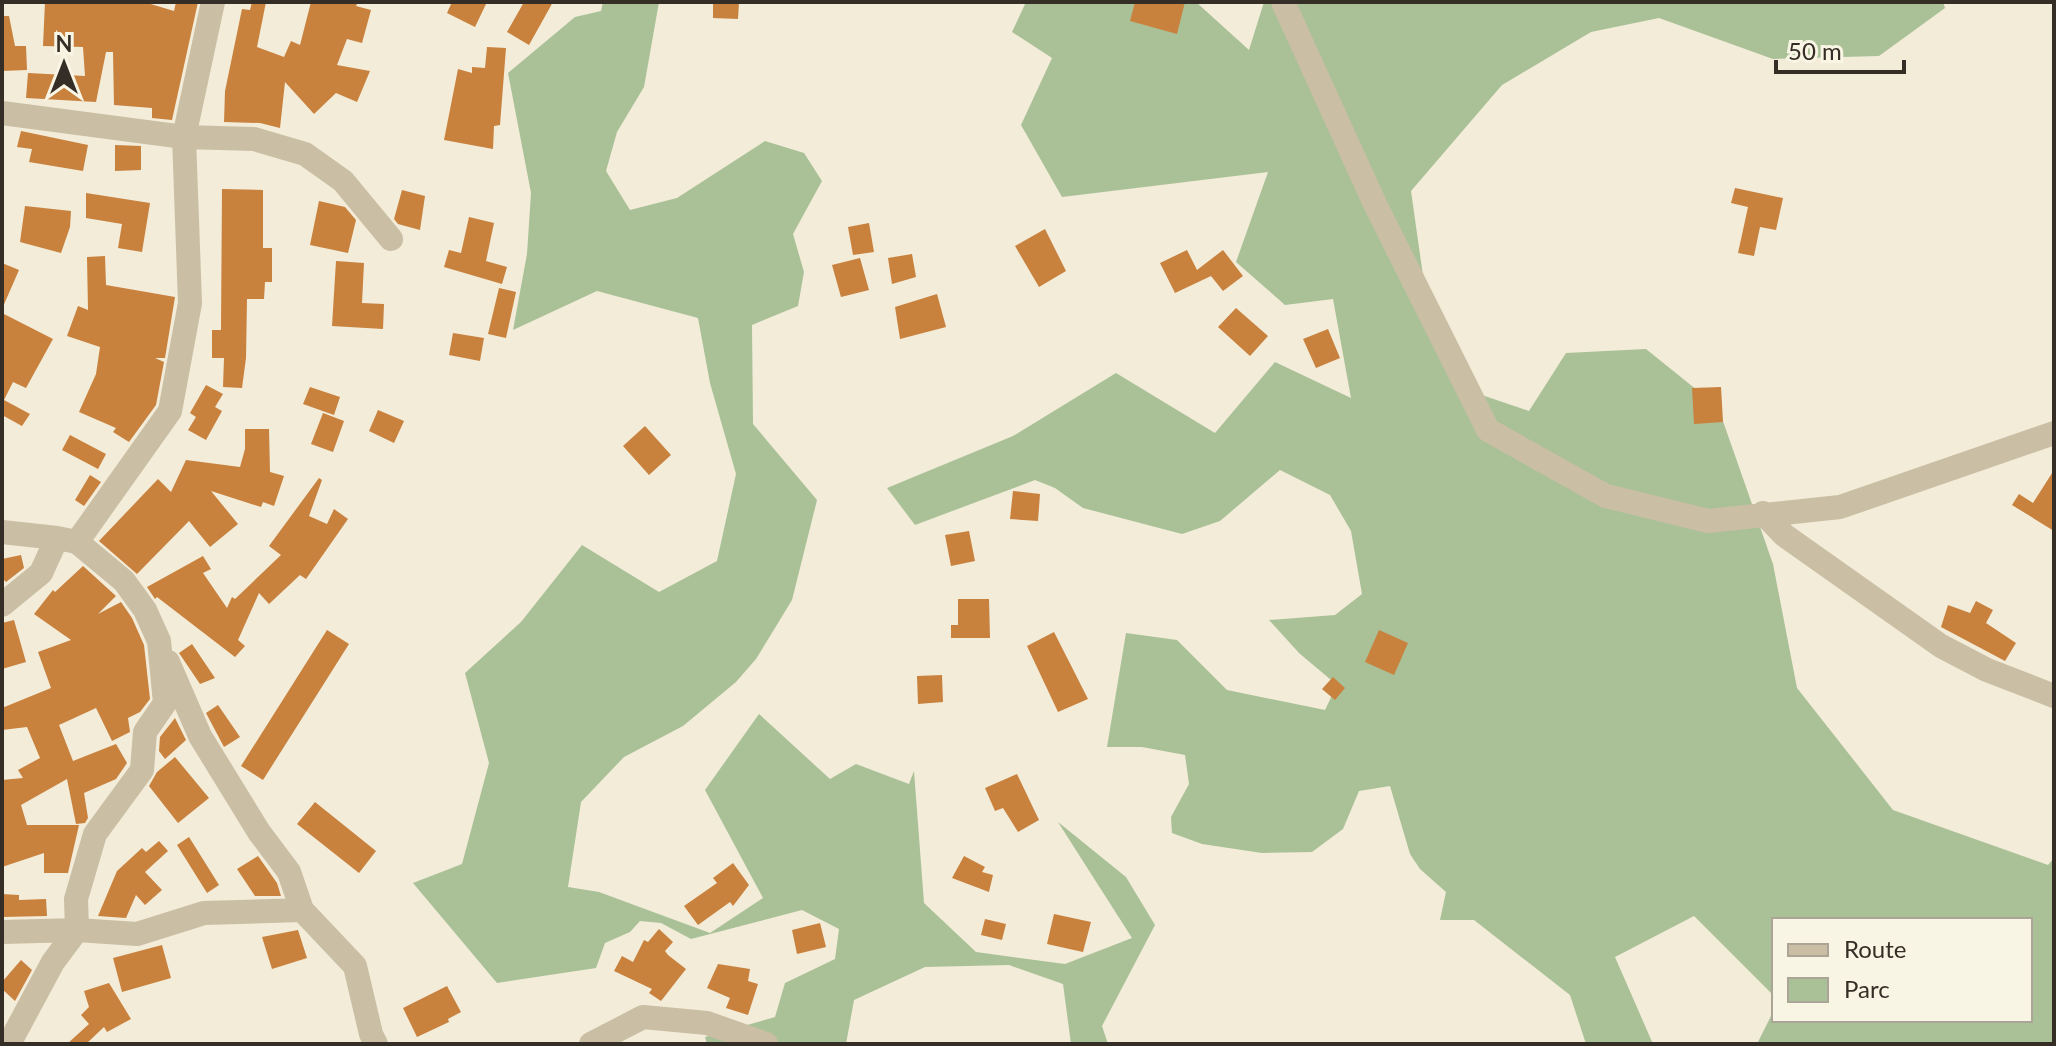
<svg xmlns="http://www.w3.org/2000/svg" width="2056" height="1046" viewBox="0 0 2056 1046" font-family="Lato,sans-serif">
	<rect width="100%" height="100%" fill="#f2ecd8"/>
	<!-- green -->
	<path fill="#aac198" d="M 603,2 L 659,2 L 644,87 L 617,132 L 606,171 L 630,210 L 677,198 L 765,141 L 804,153 L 822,181 L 793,234 L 804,272 L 798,306 L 752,325 L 753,424 L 817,500 L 792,600 L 756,659 L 736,682 L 683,726 L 624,757 L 581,802 L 568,887 L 599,892 L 710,933 L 763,898 L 705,790 L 759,714 L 830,779 L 856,764 L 909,784 L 914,771 L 924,903 L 976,952 L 1065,964 L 1132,938 L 1058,822 L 1126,877 L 1155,925 L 1102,1026 L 1108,1044 L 1071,1044 L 1063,984 L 1009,965 L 925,967 L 854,1000 L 846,1044 L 707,1044 L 705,1037 L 775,1017 L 785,983 L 835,959 L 839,929 L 802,910 L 691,939 L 661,923 L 640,921 L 630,932 L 605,943 L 596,968 L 497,983 L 413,883 L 462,864 L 489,763 L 465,673 L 521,622 L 582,545 L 659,592 L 717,561 L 736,474 L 710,383 L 698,318 L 597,291 L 513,330 L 527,254 L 531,193 L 508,73 L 575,17 L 601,11 Z
		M 1026,2 L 1196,2 L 1249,50 L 1264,2 L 1943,2 L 1945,8 L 1879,56 L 1773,59 L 1659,18 L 1591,32 L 1502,85 L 1411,191 L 1429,318 L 1470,391 L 1529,411 L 1566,353 L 1646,349 L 1718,407 L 1773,564 L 1797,688 L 1893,810 L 2048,865 L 2054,858 L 2054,1044 L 1757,1044 L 1774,1010 L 1774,1020 L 2030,1020 L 2030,920 L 1774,920 L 1774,996 L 1694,916 L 1615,957 L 1653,1044 L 1586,1044 L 1570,995 L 1474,920 L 1440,920 L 1446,892 L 1420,869 L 1410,854 L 1390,786 L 1359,791 L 1343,829 L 1312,852 L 1262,853 L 1202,844 L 1172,833 L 1171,817 L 1189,784 L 1185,755 L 1142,747 L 1107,747 L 1126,633 L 1177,640 L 1227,690 L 1325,710 L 1337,685 L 1299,653 L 1269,620 L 1335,615 L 1362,594 L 1351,531 L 1330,495 L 1280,470 L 1220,521 L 1182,534 L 1083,508 L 1055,488 L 1035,480 L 915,525 L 887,488 L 1013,436 L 1116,373 L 1215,433 L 1275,362 L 1351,398 L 1333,299 L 1285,305 L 1236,262 L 1268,172 L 1062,197 L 1021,125 L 1052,58 L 1012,32 Z"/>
	<!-- building -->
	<path fill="#c9813e" d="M 45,2 L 144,2 L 174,11 L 176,2 L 198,2 L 172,120 L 152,118 L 152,108 L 114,105 L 113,52 L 106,52 L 96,102 L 26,98 L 28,73 L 85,76 L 83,47 L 43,46 Z
		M 252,2 L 266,2 L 257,47 L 284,57 L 291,41 L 300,45 L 311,2 L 358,2 L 356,6 L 371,10 L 362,43 L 347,39 L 337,65 L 370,71 L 357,102 L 336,93 L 314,114 L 285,82 L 280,128 L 260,123 L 224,122 L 225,91 L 242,9 L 250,10 Z
		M 452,2 L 487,2 L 475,27 L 447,13 Z
		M 524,2 L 553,2 L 529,45 L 507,32 Z
		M 713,2 L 739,2 L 738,19 L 713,18 Z
		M 1135,2 L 1185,2 L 1177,34 L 1130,21 Z
		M 2,16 L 9,16 L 15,46 L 26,46 L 27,70 L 2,71 Z
		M 487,47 L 506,48 L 500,125 L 494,126 L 493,149 L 444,140 L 458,69 L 472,73 L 472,67 L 485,68 Z
		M 21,131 L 88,145 L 83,171 L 29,162 L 32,149 L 17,147 Z
		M 115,145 L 141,146 L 141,170 L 115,171 Z
		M 1735,188 L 1783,198 L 1776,230 L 1760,227 L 1754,256 L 1738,253 L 1748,207 L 1731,203 Z
		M 222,189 L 263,190 L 263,248 L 272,248 L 272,282 L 265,282 L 264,299 L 247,299 L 246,358 L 242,388 L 223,387 L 224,358 L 212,358 L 212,330 L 221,330 Z
		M 402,190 L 425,196 L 420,230 L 398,224 L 394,219 Z
		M 86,193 L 150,203 L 142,252 L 118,248 L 122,224 L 86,218 Z
		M 319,201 L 345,207 L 356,220 L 348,253 L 310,245 Z
		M 25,206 L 71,211 L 70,227 L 61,253 L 20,242 Z
		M 469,217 L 494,223 L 486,261 L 507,267 L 502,284 L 444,267 L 449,250 L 461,253 Z
		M 869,223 L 874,252 L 853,255 L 848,227 Z
		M 1045,229 L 1066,271 L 1039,287 L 1015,246 Z
		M 1187,250 L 1197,270 L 1223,250 L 1243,276 L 1223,291 L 1211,276 L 1175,293 L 1160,263 Z
		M 912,254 L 916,277 L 892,284 L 888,258 Z
		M 105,256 L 106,285 L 175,297 L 165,358 L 155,358 L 164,362 L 156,405 L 129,442 L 113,432 L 116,428 L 79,412 L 96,374 L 100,347 L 67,336 L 78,306 L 88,310 L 87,257 Z
		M 860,258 L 869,290 L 841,297 L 832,265 Z
		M 336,261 L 364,263 L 362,303 L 384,304 L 383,329 L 332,326 Z
		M 2,263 L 19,270 L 2,309 Z
		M 499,288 L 516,292 L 506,338 L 488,334 Z
		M 937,294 L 946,327 L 900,339 L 895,307 Z
		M 1236,308 L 1268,336 L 1250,356 L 1218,327 Z
		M 2,313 L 53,339 L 26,388 L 13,382 L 4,400 L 30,414 L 22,426 L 2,415 Z
		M 1328,329 L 1340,358 L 1316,368 L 1303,339 Z
		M 453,333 L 484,338 L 480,361 L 449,355 Z
		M 206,385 L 223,394 L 215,407 L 222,411 L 206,440 L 188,430 L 196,417 L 190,413 Z
		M 310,387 L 340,397 L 334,415 L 303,404 Z
		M 1721,387 L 1723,422 L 1694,424 L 1692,388 Z
		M 378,410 L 404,421 L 394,443 L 369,431 Z
		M 323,413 L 344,421 L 333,452 L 311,444 Z
		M 645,426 L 671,455 L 649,475 L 623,446 Z
		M 245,429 L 269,429 L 270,472 L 284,476 L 274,506 L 263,502 L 261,507 L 211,491 L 238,524 L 210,547 L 189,521 L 137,574 L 99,541 L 158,479 L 171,492 L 186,460 L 240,467 L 245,449 Z
		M 70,435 L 106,454 L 98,469 L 62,450 Z
		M 2054,470 L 2054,531 L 2012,505 L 2019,494 L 2033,503 Z
		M 90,475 L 101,482 L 84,506 L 75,500 Z
		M 319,478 L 322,480 L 309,516 L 327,524 L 334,509 L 348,519 L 306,579 L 300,575 L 269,604 L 259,593 L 238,640 L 245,646 L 235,657 L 157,597 L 155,599 L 147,587 L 203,556 L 211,569 L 203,573 L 227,608 L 232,597 L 235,599 L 281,555 L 269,546 Z
		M 1013,491 L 1040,494 L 1038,521 L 1010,519 Z
		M 969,531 L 975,561 L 951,566 L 945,535 Z
		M 21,555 L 24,568 L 6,582 L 2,578 L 2,559 Z
		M 83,566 L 116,596 L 98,614 L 121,602 L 132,618 L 144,645 L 150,699 L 140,712 L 128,718 L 130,732 L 112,741 L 96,708 L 59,725 L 73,761 L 116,744 L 127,763 L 116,779 L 84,793 L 88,818 L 85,823 L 76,824 L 67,779 L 21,805 L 27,825 L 79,825 L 68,873 L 44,873 L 44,853 L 2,867 L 2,780 L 23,778 L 18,770 L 40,758 L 27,727 L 2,730 L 2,708 L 51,688 L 38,652 L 71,640 L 34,614 L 53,590 L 55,592 Z
		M 958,599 L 989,599 L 990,638 L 951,638 L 951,625 L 958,625 Z
		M 1976,601 L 1993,610 L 1986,623 L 2016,643 L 2005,661 L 1941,627 L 1948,605 L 1970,613 Z
		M 14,620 L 26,662 L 2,669 L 2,623 Z
		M 327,630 L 349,644 L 263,780 L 241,766 Z
		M 1379,630 L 1408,643 L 1394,675 L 1365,662 Z
		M 1054,632 L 1088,699 L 1058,712 L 1027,646 Z
		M 192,644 L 215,678 L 200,684 L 179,653 Z
		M 942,675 L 943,702 L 918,704 L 917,676 Z
		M 1333,677 L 1345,688 L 1335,700 L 1322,689 Z
		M 218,705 L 240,737 L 224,747 L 206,713 Z
		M 175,718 L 186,740 L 165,759 L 159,751 L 160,737 Z
		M 175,757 L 209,798 L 178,823 L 149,786 L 157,772 Z
		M 1017,774 L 1039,820 L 1018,832 L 1003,808 L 995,811 L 985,788 Z
		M 315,802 L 376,851 L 359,873 L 297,824 Z
		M 189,837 L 219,885 L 207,893 L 177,845 Z
		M 159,841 L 168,851 L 145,872 L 162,890 L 145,905 L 136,895 L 126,918 L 98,916 L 117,871 L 142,848 L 146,852 Z
		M 258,856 L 277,883 L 281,896 L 255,896 L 237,869 Z
		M 964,856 L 985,867 L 982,872 L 993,875 L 989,892 L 952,878 Z
		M 733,863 L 749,885 L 733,906 L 730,902 L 698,925 L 684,906 L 717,883 L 713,878 Z
		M 2,894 L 19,895 L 19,900 L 46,899 L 47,916 L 2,917 Z
		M 1054,914 L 1091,922 L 1083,952 L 1047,944 Z
		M 985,919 L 1006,924 L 1002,940 L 981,935 Z
		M 820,923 L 826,947 L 797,954 L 792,930 Z
		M 659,929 L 673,942 L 665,951 L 668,955 L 686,969 L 661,1001 L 649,993 L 652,989 L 614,971 L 622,956 L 633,962 L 644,940 L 648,942 Z
		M 298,930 L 307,958 L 272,969 L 262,937 Z
		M 162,945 L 171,978 L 122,992 L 113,958 Z
		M 21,960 L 32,970 L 15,1001 L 2,989 L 2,982 Z
		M 718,964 L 750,969 L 748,981 L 758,984 L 748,1015 L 726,1008 L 730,998 L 707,988 Z
		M 109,983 L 131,1019 L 107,1032 L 104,1027 L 86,1044 L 67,1044 L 89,1024 L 81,1015 L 89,1007 L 84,991 Z
		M 447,986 L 461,1012 L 448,1019 L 449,1022 L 417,1037 L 403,1008 Z"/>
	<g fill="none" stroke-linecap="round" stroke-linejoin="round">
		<!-- minor -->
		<path stroke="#cabea4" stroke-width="24" d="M 1283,2 L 1375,204 L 1488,430 L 1606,496 L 1708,521 L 1840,507 L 2054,433
			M 2,113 L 184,137 L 254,139 L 305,154 L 343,181 L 391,239
			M 1763,513 L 1784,535 L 1941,646 L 1987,670 L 2054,696
			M 2,532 L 57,538
			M 2,605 L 41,573 L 57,538 L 77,542 L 170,411 L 190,303 L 184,137 L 213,2
			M 168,662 L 200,736 L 259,832 L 289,872 L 302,910 L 355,966 L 371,1034 L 376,1044
			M 2,932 L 77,930 L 137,934 L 204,913 L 302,910
			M 9,1044 L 53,962 L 77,930 L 76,899 L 95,834 L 142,770 L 145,732 L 165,703 L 159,641 L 145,610 L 124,581 L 77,542
			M 591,1044 L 643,1017 L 707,1023 L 766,1044"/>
	</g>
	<!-- border -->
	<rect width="2056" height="1046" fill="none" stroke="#352e26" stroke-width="8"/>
	<!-- legend -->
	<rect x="1772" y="918" width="260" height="104" fill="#f9f5e4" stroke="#aba598" stroke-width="2"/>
	<rect x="1788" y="944" width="40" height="12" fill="#cabea4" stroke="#aba598" stroke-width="2"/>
	<text x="1844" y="958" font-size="24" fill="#352e26">Route</text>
	<rect x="1788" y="978" width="40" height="24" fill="#aac198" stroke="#aba598" stroke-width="2"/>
	<text x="1844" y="998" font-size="24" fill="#352e26">Parc</text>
	<!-- north arrow -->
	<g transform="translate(64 64)" stroke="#f9f5e4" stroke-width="6" paint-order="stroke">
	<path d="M0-6L14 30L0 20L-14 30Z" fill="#352e26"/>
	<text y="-12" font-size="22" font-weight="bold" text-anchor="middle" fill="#352e26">N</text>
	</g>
	<!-- scale -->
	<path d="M1776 60v12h128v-12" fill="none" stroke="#352e26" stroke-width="4"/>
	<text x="1788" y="60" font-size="24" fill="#352e26" stroke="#f9f5e4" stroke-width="6" paint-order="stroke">50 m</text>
</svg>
